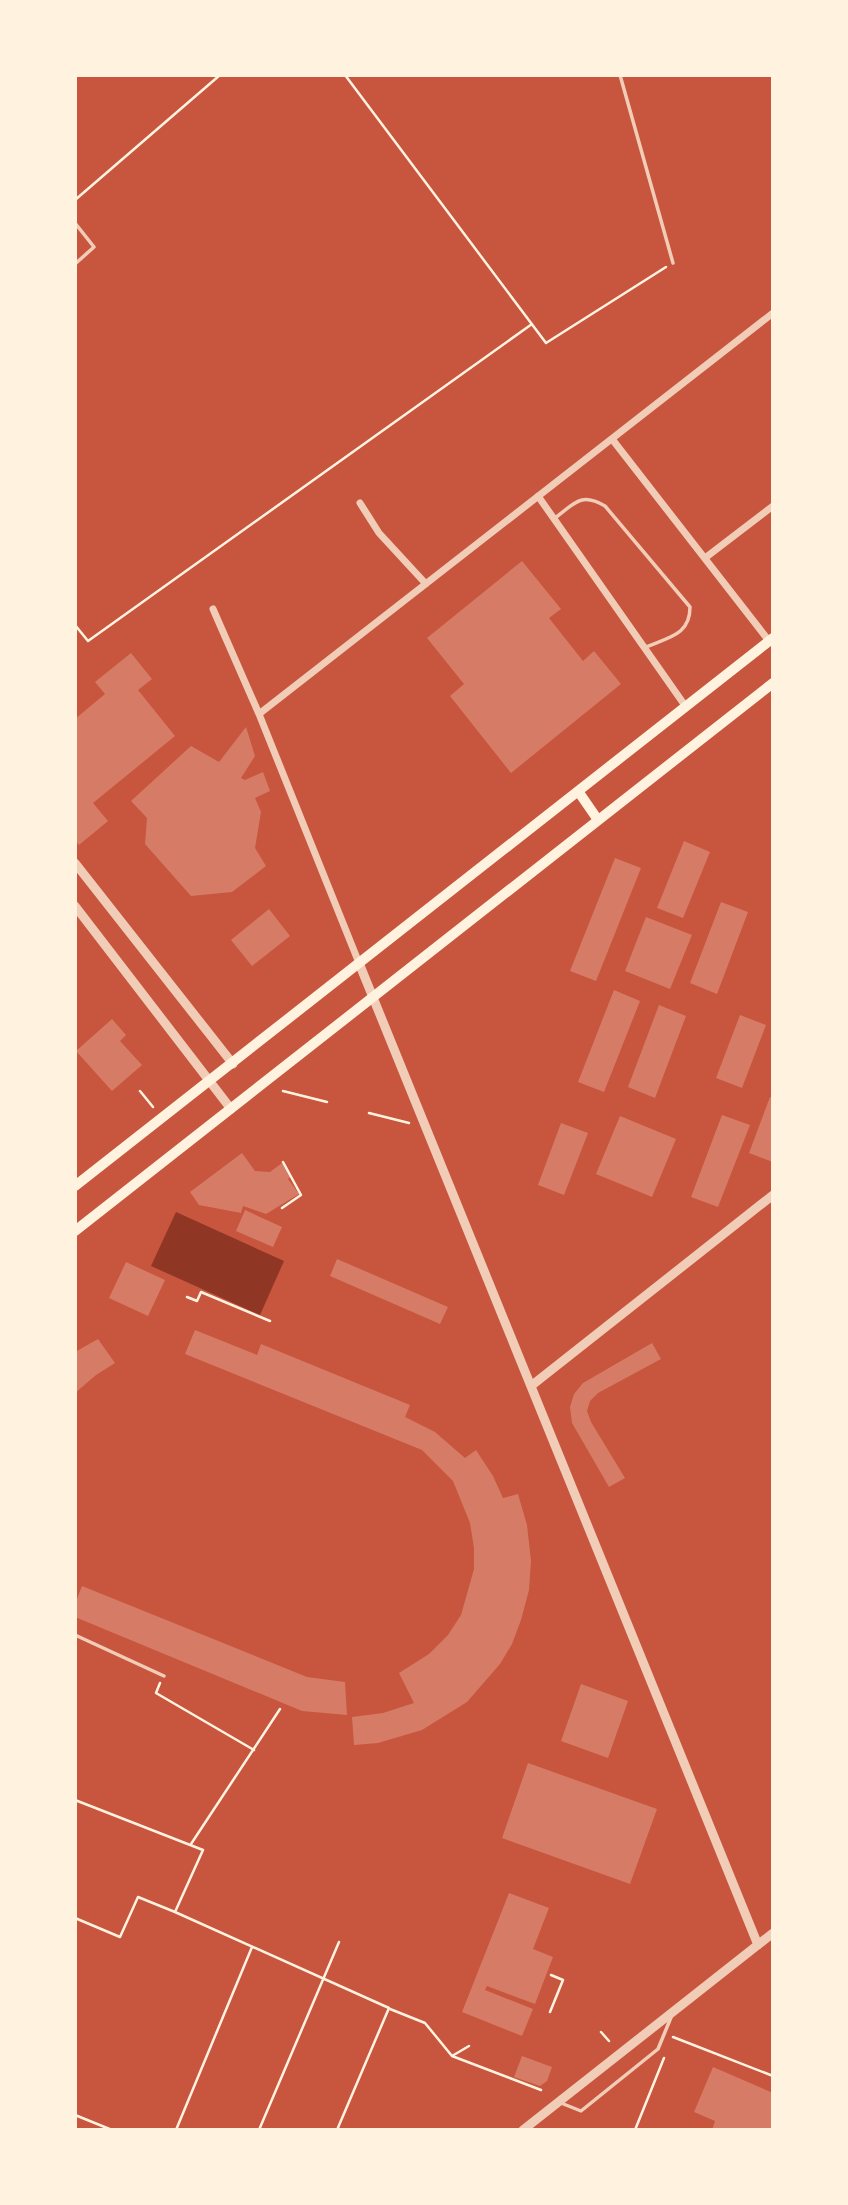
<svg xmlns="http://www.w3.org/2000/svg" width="848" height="2205" viewBox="0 0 848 2205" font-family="'Zilla Slab',serif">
	<rect width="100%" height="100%" fill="#c8553d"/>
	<!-- water -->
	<path fill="#8f3625" d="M 176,1212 L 284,1261 L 260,1315 L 151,1266 Z"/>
	<!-- building -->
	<path fill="#d67c66" d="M 522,561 L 561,609 L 549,618 L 583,661 L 594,651 L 621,684 L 511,773 L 450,696 L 464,684 L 427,638 Z
		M 131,653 L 152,679 L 138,690 L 175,736 L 93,803 L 108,821 L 79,845 L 75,840 L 75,719 L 105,694 L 95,682 Z
		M 246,727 L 255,756 L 241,778 L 245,780 L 263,772 L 270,791 L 255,798 L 261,812 L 255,848 L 266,866 L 232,892 L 191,896 L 145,844 L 147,818 L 131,801 L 191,746 L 219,762 Z
		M 684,841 L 710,852 L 683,918 L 657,908 Z
		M 615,858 L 641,868 L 596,981 L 570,971 Z
		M 721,902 L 748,912 L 717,994 L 690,983 Z
		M 269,909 L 290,936 L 252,966 L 231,940 Z
		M 646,917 L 692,935 L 670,989 L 625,971 Z
		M 614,990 L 640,1001 L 604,1092 L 578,1082 Z
		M 659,1005 L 686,1016 L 655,1098 L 628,1087 Z
		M 740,1015 L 766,1025 L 742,1088 L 716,1078 Z
		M 112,1019 L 126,1035 L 120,1041 L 142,1065 L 112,1091 L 76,1051 Z
		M 770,1097 L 773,1098 L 773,1162 L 749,1153 Z
		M 722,1115 L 750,1125 L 718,1207 L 691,1197 Z
		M 620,1116 L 676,1139 L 652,1197 L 596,1174 Z
		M 561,1123 L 588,1133 L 564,1195 L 538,1185 Z
		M 242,1153 L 255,1171 L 270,1172 L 282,1163 L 291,1176 L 288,1179 L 299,1194 L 266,1214 L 243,1206 L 241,1213 L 199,1205 L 190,1192 Z
		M 245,1210 L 282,1227 L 273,1247 L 236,1231 Z
		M 337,1259 L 448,1307 L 440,1324 L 330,1276 Z
		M 126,1262 L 165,1280 L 148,1316 L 109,1298 Z
		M 195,1330 L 257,1355 L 261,1344 L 410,1405 L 405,1417 L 435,1432 L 465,1458 L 476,1450 L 493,1476 L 503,1498 L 518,1494 L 527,1525 L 531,1561 L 529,1590 L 521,1620 L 512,1644 L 500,1664 L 467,1702 L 422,1730 L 378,1743 L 354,1745 L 352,1717 L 383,1713 L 414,1703 L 399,1673 L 429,1654 L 448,1635 L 461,1615 L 474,1569 L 474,1548 L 470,1523 L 453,1481 L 422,1450 L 185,1354 Z
		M 98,1339 L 115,1363 L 96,1375 L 75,1393 L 75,1352 Z
		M 652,1343 L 661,1359 L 598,1393 L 590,1401 L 587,1411 L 591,1422 L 625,1478 L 609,1487 L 572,1423 L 570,1407 L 574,1394 L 583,1383 Z
		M 82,1586 L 307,1677 L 345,1682 L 347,1715 L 302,1711 L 75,1617 L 75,1604 Z
		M 581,1684 L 628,1701 L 608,1758 L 561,1741 Z
		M 528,1763 L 657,1809 L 630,1884 L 502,1838 Z
		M 509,1893 L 549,1908 L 533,1949 L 553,1957 L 535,2004 L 487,1986 L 485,1990 L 533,2009 L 522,2036 L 462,2012 Z
		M 522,2056 L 552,2067 L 547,2081 L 540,2086 L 514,2077 Z
		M 713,2067 L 773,2093 L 773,2130 L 712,2130 L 715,2121 L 694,2112 Z"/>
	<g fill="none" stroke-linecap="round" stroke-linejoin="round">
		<!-- path -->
		<path stroke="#fff3e0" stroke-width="2.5" d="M 345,75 L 546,343 L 666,267
			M 75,200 L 220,75
			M 75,204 L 75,214
			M 75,625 L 88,641 L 532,324
			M 140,1091 L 153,1107
			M 283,1091 L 327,1102
			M 369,1113 L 409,1123
			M 282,1208 L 301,1195 L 283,1162
			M 187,1297 L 197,1301 L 201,1292 L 270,1321
			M 160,1683 L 156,1693 L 254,1750
			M 75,1800 L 203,1850 L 175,1912 L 389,2008 L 337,2130
			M 191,1844 L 280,1709
			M 75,1918 L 120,1937 L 138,1897 L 175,1912
			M 390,2009 L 425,2023 L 452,2056 L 541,2090
			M 550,2012 L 563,1980 L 551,1975
			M 601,2032 L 609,2041
			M 673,2037 L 773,2076
			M 452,2056 L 469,2046
			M 75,2115 L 112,2130
			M 176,2130 L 252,1947
			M 259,2130 L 339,1942
			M 635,2130 L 664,2058"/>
		<!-- service -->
		<path stroke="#f1ccb7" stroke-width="3.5" d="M 620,75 L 673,263
			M 75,223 L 94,247 L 75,264
			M 555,518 C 575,503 581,492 605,506 L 690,607 C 690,635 669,637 646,647
			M 75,1635 L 164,1676
			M 561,2103 L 581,2111 L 658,2049 L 672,2015"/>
		<!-- minor -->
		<path stroke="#f1ccb7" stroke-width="7" d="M 612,439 L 769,641
			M 538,496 L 686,707
			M 360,503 L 379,533 L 426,584
			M 705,558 L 773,506
			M 213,609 L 259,714 L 359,963
			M 259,714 L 773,313"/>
		<!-- tertiary -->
		<path stroke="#f1ccb7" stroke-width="9" d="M 75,863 L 233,1064
			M 75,906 L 231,1109
			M 359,963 L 758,1945
			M 531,1386 L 773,1195
			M 523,2130 L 773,1933"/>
		<!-- primary -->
		<path stroke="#fff3e0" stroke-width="10" d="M 578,791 L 598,820
			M 75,1186 L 773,638
			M 75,1231 L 773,683"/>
	</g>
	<!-- border -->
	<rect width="848" height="2205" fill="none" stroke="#fff3e0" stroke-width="154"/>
</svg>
